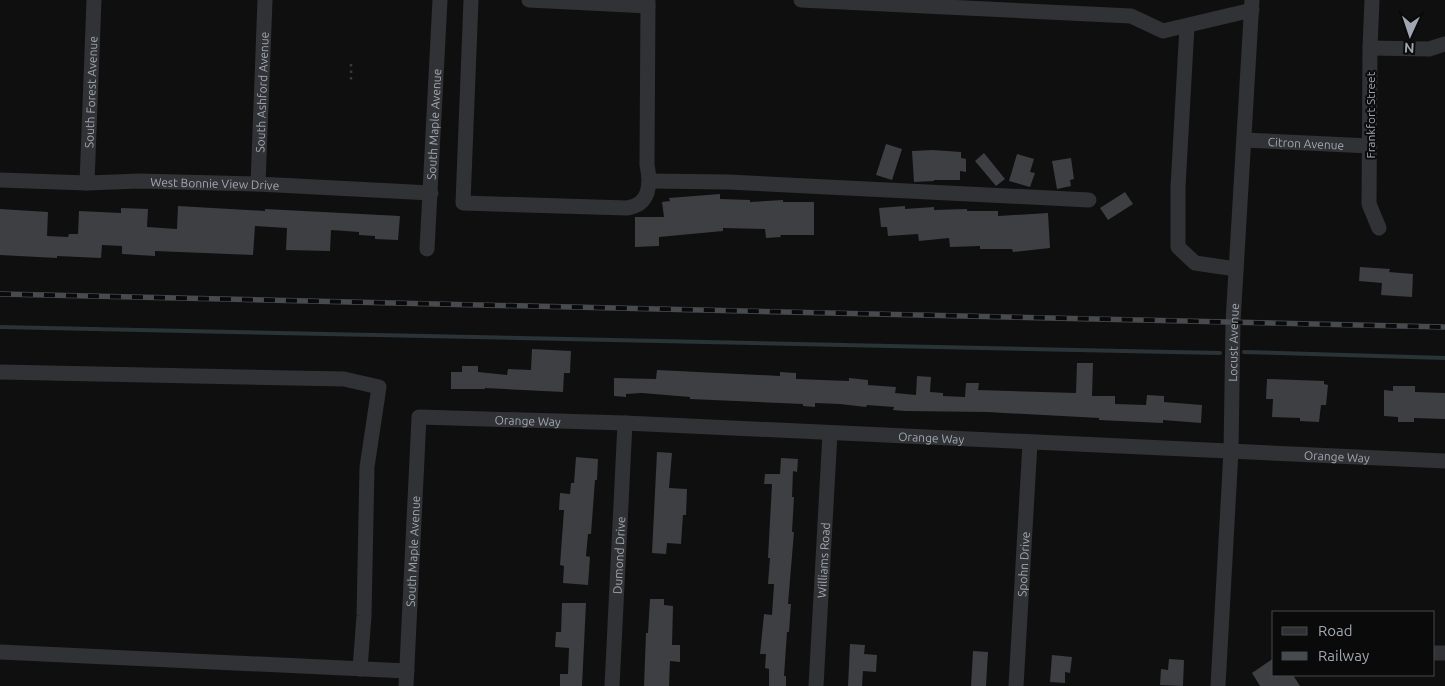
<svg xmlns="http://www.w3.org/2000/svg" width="1445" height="686" viewBox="0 0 1445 686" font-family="Ubuntu,sans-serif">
	<rect width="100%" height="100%" fill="#0f0f10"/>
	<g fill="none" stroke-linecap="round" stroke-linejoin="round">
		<!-- stream -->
		<path stroke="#2a3338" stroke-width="4" d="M 0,327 L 1220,353
			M 1244,352 L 1445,358"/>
	</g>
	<!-- building -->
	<path fill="#3e3f43" d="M 886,144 L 902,149 L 892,180 L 876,175 Z
		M 933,150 L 961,152 L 961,158 L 966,159 L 966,172 L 960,171 L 960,180 L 934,180 L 934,181 L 914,182 L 912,151 Z
		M 984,153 L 1005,179 L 996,186 L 975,161 Z
		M 1017,154 L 1034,159 L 1030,172 L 1035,173 L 1030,187 L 1009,181 Z
		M 1071,158 L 1074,179 L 1070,180 L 1071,186 L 1057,189 L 1052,161 Z
		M 1125,192 L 1133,204 L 1108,220 L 1100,208 Z
		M 720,194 L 720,199 L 750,200 L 750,202 L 783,200 L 783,202 L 814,202 L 814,235 L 780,235 L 781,237 L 766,238 L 765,229 L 723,228 L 723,231 L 659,237 L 659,246 L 635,247 L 635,217 L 664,217 L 662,202 L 670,201 L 669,198 Z
		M 178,206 L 265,211 L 265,209 L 400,216 L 398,240 L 375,239 L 375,236 L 359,235 L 359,232 L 331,230 L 330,251 L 286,250 L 287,228 L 255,226 L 253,255 L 155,251 L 155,256 L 122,254 L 122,246 L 102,245 L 101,258 L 57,256 L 57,258 L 0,255 L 0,209 L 48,212 L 47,236 L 68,237 L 69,234 L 78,234 L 79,211 L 121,213 L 121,208 L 148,209 L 147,227 L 177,229 Z
		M 905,206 L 905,209 L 934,207 L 934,210 L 967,209 L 967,211 L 998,211 L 998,216 L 1048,213 L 1050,248 L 1013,252 L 1012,249 L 980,249 L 980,246 L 950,247 L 949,238 L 919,241 L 918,234 L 888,236 L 887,227 L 881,227 L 879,208 Z
		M 1360,267 L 1390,269 L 1389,272 L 1413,274 L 1412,297 L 1381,295 L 1382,283 L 1359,281 Z
		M 532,349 L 571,351 L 570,373 L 564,373 L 563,392 L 485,388 L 485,389 L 451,389 L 451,372 L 462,372 L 462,366 L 478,366 L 478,372 L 507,375 L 508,369 L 531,370 Z
		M 1077,363 L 1093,363 L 1092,396 L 1115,396 L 1115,404 L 1146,405 L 1147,395 L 1164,396 L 1164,402 L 1202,405 L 1201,423 L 1163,420 L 1163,423 L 1099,420 L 1099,418 L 987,412 L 905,411 L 893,410 L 894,407 L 867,405 L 866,407 L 840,404 L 815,403 L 815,407 L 803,406 L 803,404 L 690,399 L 690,397 L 642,393 L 626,394 L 626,397 L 614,396 L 614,378 L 656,379 L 657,370 L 780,376 L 780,372 L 796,373 L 796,379 L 849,381 L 849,378 L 868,380 L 868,385 L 896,387 L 895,393 L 916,395 L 917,376 L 931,377 L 930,392 L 943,393 L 943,396 L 965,397 L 966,383 L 979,383 L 978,390 L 1076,393 Z
		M 1267,379 L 1324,381 L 1324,384 L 1328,385 L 1326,405 L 1321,405 L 1319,422 L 1300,421 L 1300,418 L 1272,417 L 1273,399 L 1266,399 Z
		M 1393,386 L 1415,386 L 1415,392 L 1445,393 L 1445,419 L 1414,418 L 1414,422 L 1398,422 L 1398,417 L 1384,416 L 1384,390 L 1393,391 Z
		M 657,452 L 672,453 L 669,488 L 687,489 L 686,515 L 683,515 L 681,544 L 667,543 L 666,554 L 652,553 Z
		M 576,457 L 598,459 L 597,480 L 595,480 L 591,534 L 588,534 L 586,556 L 590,557 L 588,585 L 563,583 L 564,566 L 560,565 L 564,510 L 559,510 L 560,493 L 570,494 L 571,483 L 574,483 Z
		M 781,458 L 798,459 L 797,472 L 793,471 L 792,497 L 794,497 L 792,532 L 794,532 L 788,604 L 791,604 L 789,632 L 787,632 L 784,676 L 786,676 L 786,686 L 769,686 L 769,669 L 765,668 L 766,654 L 760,654 L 764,614 L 772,615 L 774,584 L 768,584 L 770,558 L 768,558 L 772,484 L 764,484 L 765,474 L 780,474 Z
		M 650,599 L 664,599 L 664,605 L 673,606 L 672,645 L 680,645 L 680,662 L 670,661 L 669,686 L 644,686 L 646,633 L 648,633 Z
		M 562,603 L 586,603 L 582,686 L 560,686 L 560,674 L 568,674 L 569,648 L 555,647 L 556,632 L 561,632 Z
		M 850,644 L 865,645 L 864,654 L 877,655 L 876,672 L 863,671 L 862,686 L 848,686 Z
		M 973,651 L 988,652 L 986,686 L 971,686 Z
		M 1052,655 L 1072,657 L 1070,673 L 1065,672 L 1065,683 L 1050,682 Z
		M 1274,658 L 1274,675 L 1293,675 L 1300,686 L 1260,686 L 1252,673 Z
		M 1169,659 L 1184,660 L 1183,686 L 1160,685 L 1161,669 L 1168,670 Z"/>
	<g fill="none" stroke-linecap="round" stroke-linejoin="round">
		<!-- path -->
		<path stroke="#36393c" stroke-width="2.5" stroke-dasharray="2.5 4" stroke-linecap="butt" d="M 351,64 L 351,81"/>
		<!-- minor -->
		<g stroke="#303235" stroke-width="15">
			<path d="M 471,0 L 463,203 L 627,208 C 650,205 651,184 647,165 L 648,0"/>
			<path d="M 529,0 L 648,6"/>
			<path d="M 801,0 L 1131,16 L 1163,31 L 1252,10"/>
			<path d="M 1372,0 L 1370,48 L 1369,204 L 1379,228"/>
			<path d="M 1187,26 L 1178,187 L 1178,247 L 1195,263 L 1236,269"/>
			<path d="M 1370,48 L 1429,49 L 1445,44"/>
			<path id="s1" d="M 1244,140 L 1370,146"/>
			<path id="s2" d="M 0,180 L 87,183 L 140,181 L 258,184 L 431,193"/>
			<path d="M 650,181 L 728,182 L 1089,200"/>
			<path id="s3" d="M 87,183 L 94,0"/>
			<path id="s4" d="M 258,184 L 265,0"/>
			<path id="s5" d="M 427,249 L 440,0"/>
			<path d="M 0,372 L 344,379 L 379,387 L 367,467 L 364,616 L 360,669"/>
			<path d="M 0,652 L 407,671"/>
			<path d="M 1434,653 L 1445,653"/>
			<path id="s6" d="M 406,686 L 419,417 L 625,423 L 1445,461"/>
			<path id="s7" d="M 612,686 L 625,423"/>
			<path id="s8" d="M 816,686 L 830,433"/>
			<path id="s9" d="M 1016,686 L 1030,443"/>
			<path id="s10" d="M 1218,686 L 1231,451 L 1233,322 L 1252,0"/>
		</g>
		<!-- rail casing -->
		<g stroke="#474a4e" stroke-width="5.5">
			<path id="rail" d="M 0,294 L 1445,327"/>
		</g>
		<!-- rail -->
		<use href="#rail" stroke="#0a0a0b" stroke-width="4" stroke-dasharray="11" stroke-linecap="butt"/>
	</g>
	<g text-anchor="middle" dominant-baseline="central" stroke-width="4" stroke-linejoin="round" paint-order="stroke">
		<!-- street labels -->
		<g font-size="12" fill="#a1a7b0" stroke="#0a0a0b">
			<text stroke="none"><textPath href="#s3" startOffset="91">South Forest Avenue</textPath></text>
			<text stroke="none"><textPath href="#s4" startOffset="92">South Ashford Avenue</textPath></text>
			<text transform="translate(1370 115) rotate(-90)">Frankfort Street</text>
			<text stroke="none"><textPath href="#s5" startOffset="125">South Maple Avenue</textPath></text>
			<text stroke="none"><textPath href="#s1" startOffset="62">Citron Avenue</textPath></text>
			<text stroke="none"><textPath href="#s2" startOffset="215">West Bonnie View Drive</textPath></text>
			<text stroke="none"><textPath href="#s10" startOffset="344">Locust Avenue</textPath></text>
			<text stroke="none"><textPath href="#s6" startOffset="378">Orange Way</textPath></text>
			<text stroke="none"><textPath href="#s6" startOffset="782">Orange Way</textPath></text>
			<text stroke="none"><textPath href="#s6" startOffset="1188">Orange Way</textPath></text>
			<text stroke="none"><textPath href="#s6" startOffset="135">South Maple Avenue</textPath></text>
			<text stroke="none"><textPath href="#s7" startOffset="131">Dumond Drive</textPath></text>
			<text stroke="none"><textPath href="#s8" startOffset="126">Williams Road</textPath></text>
			<text stroke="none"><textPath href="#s9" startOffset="122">Spohn Drive</textPath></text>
		</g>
	</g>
	<!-- legend -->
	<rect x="1272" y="611" width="162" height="65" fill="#0a0a0b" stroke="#46494d"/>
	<rect x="1282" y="627" width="25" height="8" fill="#303235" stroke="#46494d"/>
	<text x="1318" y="636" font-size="15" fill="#a1a7b0">Road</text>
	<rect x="1282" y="652" width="25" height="8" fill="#474a4e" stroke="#46494d"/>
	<text x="1318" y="661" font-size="15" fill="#a1a7b0">Railway</text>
	<!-- north arrow -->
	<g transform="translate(1410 35) rotate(183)" stroke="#0a0a0b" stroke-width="4" paint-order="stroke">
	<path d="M0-4L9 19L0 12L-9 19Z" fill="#a1a7b0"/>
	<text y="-8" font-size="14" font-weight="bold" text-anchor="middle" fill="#a1a7b0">N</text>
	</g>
</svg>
